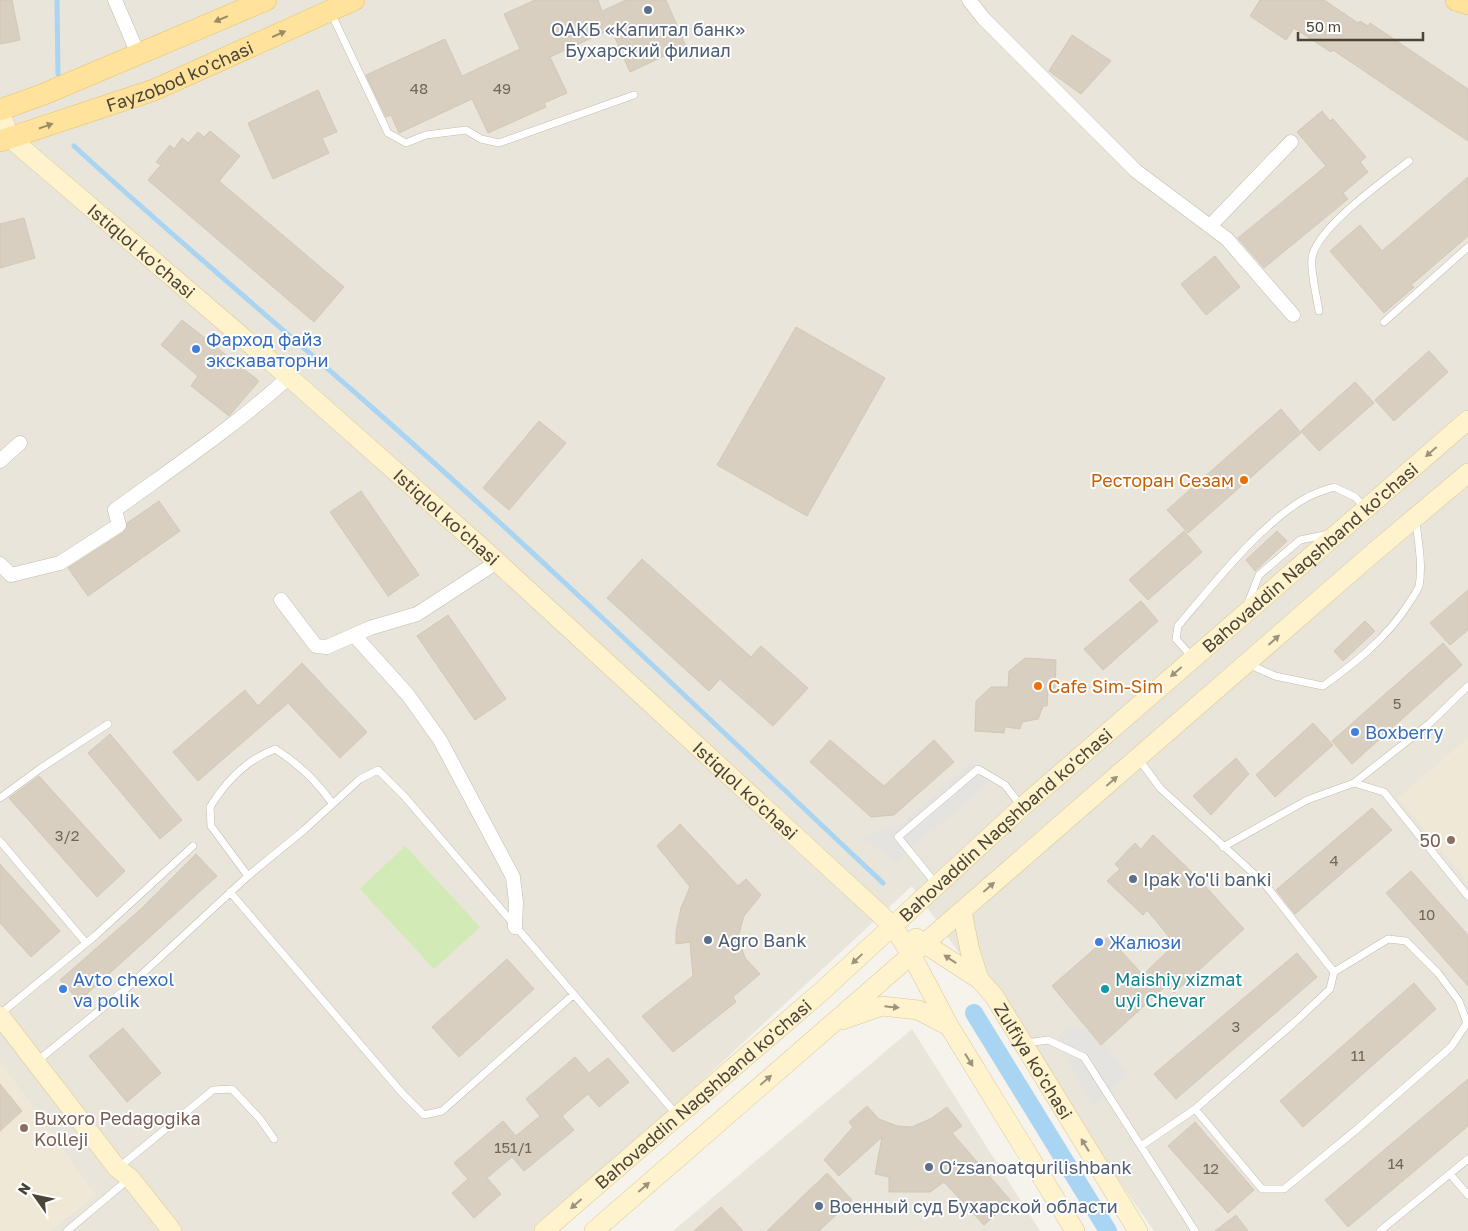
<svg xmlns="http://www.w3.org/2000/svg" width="1468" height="1231" viewBox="0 0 1468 1231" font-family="'Golos Text',sans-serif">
	<rect width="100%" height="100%" fill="#f6f3ec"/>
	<!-- residential -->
	<path fill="#eae5da" d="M 0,0 L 1468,0 L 1468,1231 L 1154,1231 L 912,886 L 540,1231 L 0,1231 Z
		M 912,1029 L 1040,1231 L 673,1231 Z"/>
	<!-- education -->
	<path fill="#efe8d6" d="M 1468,738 L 1468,881 L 1398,798 Z
		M 0,1061 L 95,1195 L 51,1231 L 0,1231 Z"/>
	<!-- pitch -->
	<path fill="#d2eab5" d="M 405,846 L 480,927 L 434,969 L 360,889 Z"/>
	<!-- parking -->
	<path fill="#e5e3e0" d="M 971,762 L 989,783 L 896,862 L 862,837 L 902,824 Z
		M 1069,1028 L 1094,1029 L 1128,1076 L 1093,1106 L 1071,1068 L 1058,1036 Z"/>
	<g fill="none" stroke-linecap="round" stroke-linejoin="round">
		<!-- stream -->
		<path stroke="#a9d4f2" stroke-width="5" d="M 57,0 L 58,74
			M 74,146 C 172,236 275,322 376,411 C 549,564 715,725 883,883"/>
		<!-- canal -->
		<path stroke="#a9d4f2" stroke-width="18" d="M 974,1013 L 1108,1231"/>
	</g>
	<!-- building -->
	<path fill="#d8cfc1" stroke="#d3c7b4" d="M 0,0 L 12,0 L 20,40 L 0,44 Z
		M 535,0 L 598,0 L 602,11 L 626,0 L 666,0 L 686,46 L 630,72 L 611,29 L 550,57 L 567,93 L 544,103 L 546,107 L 488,133 L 472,99 L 399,133 L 391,115 L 386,117 L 366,75 L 445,39 L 462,76 L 520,49 L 504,14 Z
		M 1260,0 L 1324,0 L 1358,23 L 1360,21 L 1368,26 L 1370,23 L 1468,89 L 1468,141 L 1333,50 L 1331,52 L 1294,28 L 1286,40 L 1250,16 Z
		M 1072,35 L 1111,61 L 1081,94 L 1049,71 Z
		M 318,90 L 337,132 L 322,138 L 329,153 L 273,179 L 248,123 Z
		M 1322,111 L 1330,121 L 1333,119 L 1366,157 L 1360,162 L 1368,172 L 1343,193 L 1348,199 L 1264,268 L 1238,238 L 1326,166 L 1297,132 Z
		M 210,131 L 240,156 L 219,181 L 344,287 L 314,322 L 148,180 L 161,165 L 156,162 L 170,145 L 174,149 L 182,138 L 188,143 L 198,132 L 204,137 Z
		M 1468,177 L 1468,236 L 1411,285 L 1414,287 L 1384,313 L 1330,251 L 1360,225 L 1382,251 Z
		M 24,218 L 35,258 L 0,268 L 0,224 Z
		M 1215,256 L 1240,287 L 1206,315 L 1181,284 Z
		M 182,320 L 259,381 L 229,416 L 191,386 L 198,376 L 161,345 Z
		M 796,327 L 885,378 L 807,516 L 717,465 Z
		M 1429,351 L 1448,372 L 1394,421 L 1375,400 Z
		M 1355,382 L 1374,403 L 1319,451 L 1301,431 Z
		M 1281,409 L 1301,433 L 1188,533 L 1167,510 Z
		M 539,421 L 566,443 L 509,510 L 483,488 Z
		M 361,491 L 419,575 L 388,596 L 330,512 Z
		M 159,501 L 180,531 L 88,596 L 68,568 L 124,532 L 127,523 Z
		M 1184,531 L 1202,552 L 1148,600 L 1129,580 Z
		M 1277,531 L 1287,541 L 1255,571 L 1246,560 Z
		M 642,559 L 751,657 L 761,646 L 808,688 L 773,726 L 720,679 L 709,691 L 607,598 Z
		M 1468,590 L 1468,630 L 1450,645 L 1430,623 Z
		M 1141,601 L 1158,621 L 1103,670 L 1084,649 Z
		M 448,615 L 506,699 L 475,720 L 417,636 Z
		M 1365,621 L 1375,631 L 1343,661 L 1334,651 Z
		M 1443,643 L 1462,665 L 1352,764 L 1332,741 Z
		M 1025,658 L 1056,660 L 1055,690 L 1048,691 L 1047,706 L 1043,706 L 1038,719 L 1022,722 L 1020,729 L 1005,727 L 1004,733 L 975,731 L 976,701 L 991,687 L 1008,687 L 1009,671 Z
		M 302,663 L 367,732 L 340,758 L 288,703 L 198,781 L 173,752 L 245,690 L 258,706 Z
		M 1313,723 L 1333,745 L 1275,797 L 1256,775 Z
		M 110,734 L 182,820 L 160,839 L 88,753 Z
		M 830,740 L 884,786 L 934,740 L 954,762 L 894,815 L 871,817 L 810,762 Z
		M 1236,758 L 1249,774 L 1211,815 L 1193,796 Z
		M 39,776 L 125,871 L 97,897 L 9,798 Z
		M 1372,808 L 1392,830 L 1295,914 L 1276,890 Z
		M 680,824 L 738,886 L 746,879 L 761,895 L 744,916 L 738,937 L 745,958 L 760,974 L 733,997 L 736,1002 L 673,1052 L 642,1016 L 693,976 L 690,942 L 676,944 L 676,931 L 681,908 L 690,887 L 657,846 Z
		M 1153,835 L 1196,876 L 1244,929 L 1174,993 L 1167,985 L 1101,1045 L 1052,986 L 1108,937 L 1143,975 L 1175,944 L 1147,910 L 1143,915 L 1107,881 L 1120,869 L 1115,864 L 1135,843 L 1141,849 Z
		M 196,854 L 217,876 L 79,1001 L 60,980 L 141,909 Z
		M 0,864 L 60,931 L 31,957 L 0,923 Z
		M 1411,871 L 1468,935 L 1468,986 L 1386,893 Z
		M 1297,953 L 1317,977 L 1176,1099 L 1154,1074 Z
		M 507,959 L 534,989 L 459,1057 L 432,1027 Z
		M 1414,983 L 1436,1009 L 1303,1127 L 1280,1101 Z
		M 123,1028 L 161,1073 L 127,1102 L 89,1056 Z
		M 575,1057 L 589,1073 L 608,1058 L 629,1082 L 599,1107 L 588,1094 L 562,1116 L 574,1130 L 524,1171 L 512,1157 L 487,1178 L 501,1194 L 474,1218 L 452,1193 L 468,1179 L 454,1163 L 503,1121 L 516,1136 L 540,1116 L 526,1099 Z
		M 1468,1079 L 1468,1126 L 1348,1227 L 1325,1200 Z
		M 0,1084 L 22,1111 L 0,1131 Z
		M 867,1106 L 879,1119 L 897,1126 L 912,1127 L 932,1118 L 947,1107 L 962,1126 L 952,1133 L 1011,1201 L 984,1225 L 944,1182 L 930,1192 L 889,1192 L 889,1177 L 875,1174 L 882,1137 L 839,1176 L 824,1160 L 853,1127 L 849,1122 Z
		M 1195,1122 L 1254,1190 L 1228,1213 L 1168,1146 Z
		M 827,1173 L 852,1200 L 819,1231 L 767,1231 Z
		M 721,1207 L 743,1231 L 694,1231 Z
		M 1236,1215 L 1248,1231 L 1215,1231 Z"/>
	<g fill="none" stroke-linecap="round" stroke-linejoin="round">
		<!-- lane casing -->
		<g stroke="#c2bbae" stroke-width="8">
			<path id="lane" d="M 331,13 L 388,133 L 406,143 L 426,135 L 466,130 L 481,139 L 499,143 L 634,95
				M 1319,311 C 1317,298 1310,269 1312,258 C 1316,228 1385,180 1409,161
				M 1384,322 L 1468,247
				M 1248,603 L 1259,575 L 1300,540 L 1329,534
				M 1192,657 L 1176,639 L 1178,626 C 1212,586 1261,523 1306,498 C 1314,493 1325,490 1334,487 L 1355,497 L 1365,507
				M 1248,664 L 1275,676 L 1323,686 C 1356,662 1387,638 1409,603 C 1412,598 1417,592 1419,586 C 1423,566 1418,541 1416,521
				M 1138,758 L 1160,788 L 1264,883 L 1334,972 L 1330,989 L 1296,1021 L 1195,1109 L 1141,1146
				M 1354,783 L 1430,723 L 1468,686
				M 0,798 L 41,768 L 108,724
				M 0,841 L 86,943
				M 1223,847 L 1307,800 L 1354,783 L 1384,792 L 1468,896
				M 248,876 L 211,826 L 210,807 C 226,781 246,760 275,749 C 299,764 316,780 332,803
				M 936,884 L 898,837 L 978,769 L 1005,785 L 1021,806
				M 230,892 L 402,1093 L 424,1115 L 442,1111 L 573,995
				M 0,1014 L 96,935 L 193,846
				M 1026,1043 L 1048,1040 L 1084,1057 L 1195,1231
				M 36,1062 L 127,988 L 248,876 L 304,830 L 360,779 L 378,770 L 405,797 L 677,1115
				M 1195,1109 L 1262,1189 L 1284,1189 L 1356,1130 L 1451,1047 L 1467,1023 L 1459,1001 L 1438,973 L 1406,941 L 1388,939 L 1334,972
				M 118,1168 L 213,1090 L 232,1089 L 260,1119 L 274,1139
				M 1450,1174 L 1468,1195
				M 67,1231 L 130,1178
				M 1380,1231 L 1468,1159"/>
		</g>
		<!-- street casing -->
		<g stroke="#c2bbae" stroke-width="15">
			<path id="street" d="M 115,0 L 138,54
				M 969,0 L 984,19 L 1136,171 L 1227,239 L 1293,315
				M 1210,226 L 1291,142
				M 0,461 L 20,443
				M 0,564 L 11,575 L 60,563 L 119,525 L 115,510 C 174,467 235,426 289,377
				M 281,600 L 316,646 L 327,647 L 370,628 L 417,614 L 497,562
				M 354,635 L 408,695 L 440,740 L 513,877 L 516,902 L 515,927"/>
		</g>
		<!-- secondary casing -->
		<g stroke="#d6c79b" stroke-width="20">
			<g id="secondary">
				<path id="s1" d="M 0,112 L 10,138 L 289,377 L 482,548 L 893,926 L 912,956 L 949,1026 L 1075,1231"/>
				<path d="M 962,911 L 970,951 L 979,979"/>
				<path id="s2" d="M 916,938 L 979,979 L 994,996 L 1138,1231"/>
				<path d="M 0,1016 L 117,1168 L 130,1178 L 172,1231"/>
				<path d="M 842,1020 L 882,1006 L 918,1010 L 949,1026"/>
				<path id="s3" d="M 544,1231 L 822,991 L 1022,807 L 1468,420"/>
				<path d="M 594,1231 L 1373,553 L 1468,473"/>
			</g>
		</g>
		<!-- primary casing -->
		<g stroke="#e6c16a" stroke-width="22">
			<g id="primary">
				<path d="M 1456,0 L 1468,4"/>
				<path d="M 0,110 L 44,94 L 266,0"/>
				<path id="s4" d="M 0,141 L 154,90 L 354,0"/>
			</g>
		</g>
		<!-- lane -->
		<use href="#lane" stroke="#fff" stroke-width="7"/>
		<!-- street -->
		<use href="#street" stroke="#fff" stroke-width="14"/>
		<!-- secondary -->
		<use href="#secondary" stroke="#fff3cd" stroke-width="19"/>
		<!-- primary -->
		<use href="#primary" stroke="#ffe39c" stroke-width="21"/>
	</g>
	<!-- one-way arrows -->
	<defs><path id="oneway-solid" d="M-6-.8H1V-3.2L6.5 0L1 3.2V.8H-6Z" transform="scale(1.25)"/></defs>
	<g fill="#9c8c66">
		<use href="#oneway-solid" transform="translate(221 19) rotate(157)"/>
		<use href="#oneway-solid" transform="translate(279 34) rotate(-24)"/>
		<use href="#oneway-solid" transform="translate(46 126) rotate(-19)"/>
	</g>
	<g fill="#9c937c">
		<use href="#oneway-solid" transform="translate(1431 452) rotate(139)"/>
		<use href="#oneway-solid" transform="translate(1274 640) rotate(-42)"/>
		<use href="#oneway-solid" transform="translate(1176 672) rotate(139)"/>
		<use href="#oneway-solid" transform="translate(1112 781) rotate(-41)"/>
		<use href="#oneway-solid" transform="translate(989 887) rotate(-41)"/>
		<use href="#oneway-solid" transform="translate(857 959) rotate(137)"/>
		<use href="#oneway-solid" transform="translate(950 959) rotate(-146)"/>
		<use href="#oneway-solid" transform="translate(892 1007) rotate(6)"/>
		<use href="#oneway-solid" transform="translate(969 1060) rotate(58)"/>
		<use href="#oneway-solid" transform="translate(766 1080) rotate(-41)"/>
		<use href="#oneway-solid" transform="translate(1085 1145) rotate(-122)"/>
		<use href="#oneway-solid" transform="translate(644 1187) rotate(-41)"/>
		<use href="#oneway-solid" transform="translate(576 1204) rotate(139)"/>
	</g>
	<!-- markers -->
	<g fill="#5c6f8a" stroke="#fff" stroke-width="2">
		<circle cx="648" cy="10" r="5"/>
		<circle cx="1133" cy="879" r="5"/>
		<circle cx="708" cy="940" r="5"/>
		<circle cx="929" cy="1167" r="5"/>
		<circle cx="819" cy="1206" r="5"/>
	</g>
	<g fill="#3f7fe0" stroke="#fff" stroke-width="2">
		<circle cx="196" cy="349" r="5"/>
		<circle cx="1355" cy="732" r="5"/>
		<circle cx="1099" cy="942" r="5"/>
		<circle cx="63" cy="989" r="5"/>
	</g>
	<g fill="#e8710a" stroke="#fff" stroke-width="2">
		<circle cx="1244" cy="480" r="5"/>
		<circle cx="1038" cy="686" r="5"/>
	</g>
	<g fill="#8d6e63" stroke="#fff" stroke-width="2">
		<circle cx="1451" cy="840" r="5"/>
		<circle cx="24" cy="1128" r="5"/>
	</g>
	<circle fill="#0f9aa8" stroke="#fff" stroke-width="2" cx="1105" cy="989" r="5"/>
	<g text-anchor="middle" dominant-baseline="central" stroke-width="4" stroke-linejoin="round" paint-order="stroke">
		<!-- number labels -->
		<g font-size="15" fill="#6e675b">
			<text x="419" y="88">48</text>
			<text x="502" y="88">49</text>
			<text x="1397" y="703">5</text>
			<text x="67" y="835">3/2</text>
			<text x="1334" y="860">4</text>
			<text x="1427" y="914">10</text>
			<text x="1236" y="1026">3</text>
			<text x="1358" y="1055">11</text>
			<text x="513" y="1147">151/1</text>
			<text x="1396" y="1163">14</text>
			<text x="1211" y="1168">12</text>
		</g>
		<!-- service labels -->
		<g font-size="18" fill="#4e5e75" stroke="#fff" text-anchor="start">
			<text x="648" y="29" text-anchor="middle">ОАКБ «Капитал банк»<tspan x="648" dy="21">Бухарский филиал</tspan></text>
			<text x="1143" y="879">Ipak Yo'li banki</text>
			<text x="718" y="940">Agro Bank</text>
			<text x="939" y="1167">Oʻzsanoatqurilishbank</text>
			<text x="829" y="1206">Военный суд Бухарской области</text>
		</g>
		<!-- street labels -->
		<g font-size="18" fill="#4b4439" stroke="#fff">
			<text stroke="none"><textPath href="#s4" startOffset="191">Fayzobod ko'chasi</textPath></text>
			<text stroke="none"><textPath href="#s1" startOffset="201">Istiqlol ko'chasi</textPath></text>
			<text stroke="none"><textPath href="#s1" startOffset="606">Istiqlol ko'chasi</textPath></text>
			<text stroke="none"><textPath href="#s3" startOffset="1020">Bahovaddin Naqshband ko'chasi</textPath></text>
			<text stroke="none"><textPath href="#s1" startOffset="1011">Istiqlol ko'chasi</textPath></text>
			<text stroke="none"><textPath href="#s3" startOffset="615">Bahovaddin Naqshband ko'chasi</textPath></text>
			<text stroke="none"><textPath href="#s2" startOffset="174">Zulfiya ko'chasi</textPath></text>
			<text stroke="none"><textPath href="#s3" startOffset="210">Bahovaddin Naqshband ko'chasi</textPath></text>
		</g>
		<!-- shop labels -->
		<g font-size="18" fill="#366cbe" stroke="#fff" text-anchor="start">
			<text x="206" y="339">Фарход файз<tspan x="206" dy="21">экскаваторни</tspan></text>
			<text x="1365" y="732">Boxberry</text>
			<text x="1109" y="942">Жалюзи</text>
			<text x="73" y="979">Avto chexol<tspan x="73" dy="21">va polik</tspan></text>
		</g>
		<!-- food labels -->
		<g font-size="18" fill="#c56008" stroke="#fff" text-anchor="end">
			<text x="1234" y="480">Ресторан Сезам</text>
			<text x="1048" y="686" text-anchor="start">Cafe Sim-Sim</text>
		</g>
		<!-- education labels -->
		<g font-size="18" fill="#785e54" stroke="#fff" text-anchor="end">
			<text x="1441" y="840">50</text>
			<text x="34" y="1118" text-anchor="start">Buxoro Pedagogika<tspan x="34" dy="21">Kolleji</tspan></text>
		</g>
		<!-- culture labels -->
		<g font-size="18" fill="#0d838f" stroke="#fff" text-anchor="start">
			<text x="1115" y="979">Maishiy xizmat<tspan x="1115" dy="21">uyi Chevar</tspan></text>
		</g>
	</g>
	<!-- north arrow -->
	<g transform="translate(35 1196) rotate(303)" stroke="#ffffff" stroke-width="4" paint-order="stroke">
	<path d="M0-4L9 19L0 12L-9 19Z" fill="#4b4439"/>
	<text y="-8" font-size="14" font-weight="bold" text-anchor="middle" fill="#4b4439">N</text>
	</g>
	<!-- scale -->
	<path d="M1298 32v8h125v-8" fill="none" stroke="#4b4439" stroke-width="2.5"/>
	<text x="1306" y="32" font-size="15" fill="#4b4439" stroke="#ffffff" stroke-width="4" paint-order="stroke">50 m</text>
</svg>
